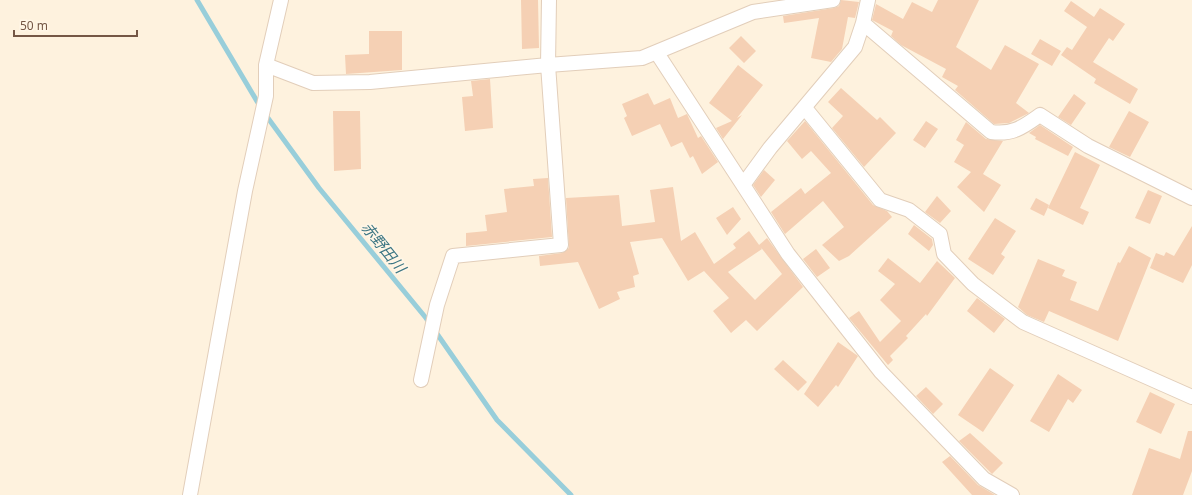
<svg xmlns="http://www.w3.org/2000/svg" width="1192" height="495" viewBox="0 0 1192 495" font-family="'Noto Sans','Noto Sans JP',sans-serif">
	<rect width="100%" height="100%" fill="#fef2de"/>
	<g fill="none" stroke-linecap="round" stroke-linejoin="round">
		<!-- stream -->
		<path stroke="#98ceda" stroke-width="5" d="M 197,0 L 261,108
			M 265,114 L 319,188 L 426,318 L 497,420 L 571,495"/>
	</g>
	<!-- building -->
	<path fill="#f5d0b4" d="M 521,0 L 538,0 L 539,48 L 522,49 Z
		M 841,0 L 859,2 L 855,18 L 848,17 L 842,49 L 831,62 L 811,58 L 819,18 L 784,23 L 783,16 L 834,8 L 839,6 Z
		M 938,0 L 979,0 L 956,47 L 991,70 L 1005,45 L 1039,64 L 1016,103 L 1029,113 L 1009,123 L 994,124 L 955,90 L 958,86 L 942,77 L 946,69 L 901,45 L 891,36 L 893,31 L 872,20 L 876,4 L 903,19 L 912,2 L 932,12 Z
		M 1071,1 L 1094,17 L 1100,8 L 1125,24 L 1113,41 L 1109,38 L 1093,62 L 1138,89 L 1130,104 L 1094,83 L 1096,79 L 1061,55 L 1067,47 L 1072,50 L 1087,27 L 1064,11 Z
		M 369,31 L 402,31 L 402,70 L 346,74 L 345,55 L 369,54 Z
		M 741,36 L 756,51 L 744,63 L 729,48 Z
		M 1040,39 L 1061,51 L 1052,66 L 1031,54 Z
		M 738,65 L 763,85 L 737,118 L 742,115 L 723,139 L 716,128 L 732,121 L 709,103 Z
		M 490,79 L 493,128 L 465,131 L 462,97 L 473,96 L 471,81 Z
		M 841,88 L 877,120 L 880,117 L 896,133 L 864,167 L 832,128 L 843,116 L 828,102 Z
		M 648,93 L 654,105 L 670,98 L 678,118 L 687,114 L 698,138 L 701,136 L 718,162 L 702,174 L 693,156 L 690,158 L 682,142 L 671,147 L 660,124 L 632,136 L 624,118 L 627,116 L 622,104 Z
		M 1074,94 L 1086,103 L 1071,125 L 1058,117 Z
		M 333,111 L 360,111 L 361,169 L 334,171 Z
		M 1129,111 L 1149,122 L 1130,157 L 1109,147 Z
		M 805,121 L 873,205 L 887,211 L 892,217 L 849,256 L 839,261 L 822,245 L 844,227 L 823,201 L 785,234 L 771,212 L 801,188 L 805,194 L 831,173 L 811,151 L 802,159 L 787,141 Z
		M 926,121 L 938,129 L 925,148 L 913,140 Z
		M 966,122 L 986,139 L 1003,141 L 983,174 L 1001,185 L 984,212 L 957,187 L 971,172 L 954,162 L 964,145 L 956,140 Z
		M 1040,125 L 1073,147 L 1068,156 L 1035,139 L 1036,137 L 1029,133 Z
		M 1075,152 L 1100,165 L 1080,208 L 1089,212 L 1083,225 L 1048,208 Z
		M 764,170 L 775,180 L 761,197 L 753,185 Z
		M 548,178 L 552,237 L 466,246 L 466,233 L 487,231 L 485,215 L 507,212 L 504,189 L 534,186 L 533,179 Z
		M 673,187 L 681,241 L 695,232 L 714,264 L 736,248 L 733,244 L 749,231 L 762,249 L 728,272 L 755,300 L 782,274 L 759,245 L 767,238 L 803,287 L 757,331 L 746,320 L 731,333 L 713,311 L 729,298 L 704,271 L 688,281 L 662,238 L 630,242 L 639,274 L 633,276 L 635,287 L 617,292 L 620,299 L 599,309 L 578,262 L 540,266 L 539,256 L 562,253 L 569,248 L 566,198 L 619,195 L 622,226 L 655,222 L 650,190 Z
		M 1148,190 L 1162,196 L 1150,224 L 1135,218 Z
		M 937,196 L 951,211 L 940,223 L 925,212 Z
		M 1036,198 L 1049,205 L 1044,216 L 1030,209 Z
		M 733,207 L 741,219 L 727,235 L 716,218 Z
		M 995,218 L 1016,231 L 1001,254 L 1005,257 L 993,275 L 968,259 Z
		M 914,225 L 932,239 L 933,245 L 929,251 L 908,234 Z
		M 1192,226 L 1192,265 L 1183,283 L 1150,268 L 1156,253 L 1164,256 L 1166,252 L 1174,256 Z
		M 1129,246 L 1151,258 L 1118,341 L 1049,311 L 1044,322 L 1027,315 L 1018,307 L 1038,259 L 1065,270 L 1062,276 L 1077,282 L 1070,300 L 1098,311 L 1118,262 L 1120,263 Z
		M 816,249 L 830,268 L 817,277 L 803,259 Z
		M 888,258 L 920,283 L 937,261 L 955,278 L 927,316 L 926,314 L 906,336 L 908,338 L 890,356 L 893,360 L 888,365 L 849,318 L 859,311 L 880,342 L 901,321 L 880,300 L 895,284 L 878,271 Z
		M 977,298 L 1005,319 L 994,333 L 967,311 Z
		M 838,342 L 858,356 L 838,387 L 836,385 L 818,407 L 804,394 Z
		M 783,360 L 807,382 L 798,391 L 774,369 Z
		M 990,368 L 1014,385 L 983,432 L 958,415 Z
		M 1058,374 L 1082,390 L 1073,403 L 1068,399 L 1049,432 L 1030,421 Z
		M 926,387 L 943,404 L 933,414 L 916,396 Z
		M 1150,392 L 1175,404 L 1161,434 L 1136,422 Z
		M 1188,431 L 1192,431 L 1192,471 L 1183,495 L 1132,495 L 1149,448 L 1180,459 Z
		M 970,433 L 1003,463 L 992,474 L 959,441 Z
		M 950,456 L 978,485 L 995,495 L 972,495 L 942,462 Z"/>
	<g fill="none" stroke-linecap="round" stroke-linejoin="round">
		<!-- minor casing -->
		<g stroke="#e2ceba" stroke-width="16">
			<path id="minor" d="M 863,23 L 868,0
				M 657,53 L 788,254 L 881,372 L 984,479 L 1012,495
				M 266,65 L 313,83 L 370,82 L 548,65 L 642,58 L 753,12 L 833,0
				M 805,108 L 880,200 L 909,210 L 940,234 L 944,254 L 973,284 L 1023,322 L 1192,397
				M 743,185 L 770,148 L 855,47 L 863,23 L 991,132 C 1013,135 1023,127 1040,115 L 1088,146 L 1192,198
				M 421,380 L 437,305 L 453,256 L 561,245 L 548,65 L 549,0
				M 190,495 L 245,191 L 266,96 L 266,65 L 281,0"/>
		</g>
		<!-- minor -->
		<use href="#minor" stroke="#fff" stroke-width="14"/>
	</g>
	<g text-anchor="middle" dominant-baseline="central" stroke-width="3.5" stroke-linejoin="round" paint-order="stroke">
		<!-- water labels -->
		<g font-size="15" font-style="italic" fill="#3b7583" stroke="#fff6e6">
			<text transform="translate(384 247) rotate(51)">赤野田川</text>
		</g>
	</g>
	<!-- scale -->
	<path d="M14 30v6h123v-6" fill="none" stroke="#755745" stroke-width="2"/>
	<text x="20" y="30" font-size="12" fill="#755745" stroke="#fff6e6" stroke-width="3" paint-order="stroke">50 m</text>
</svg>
